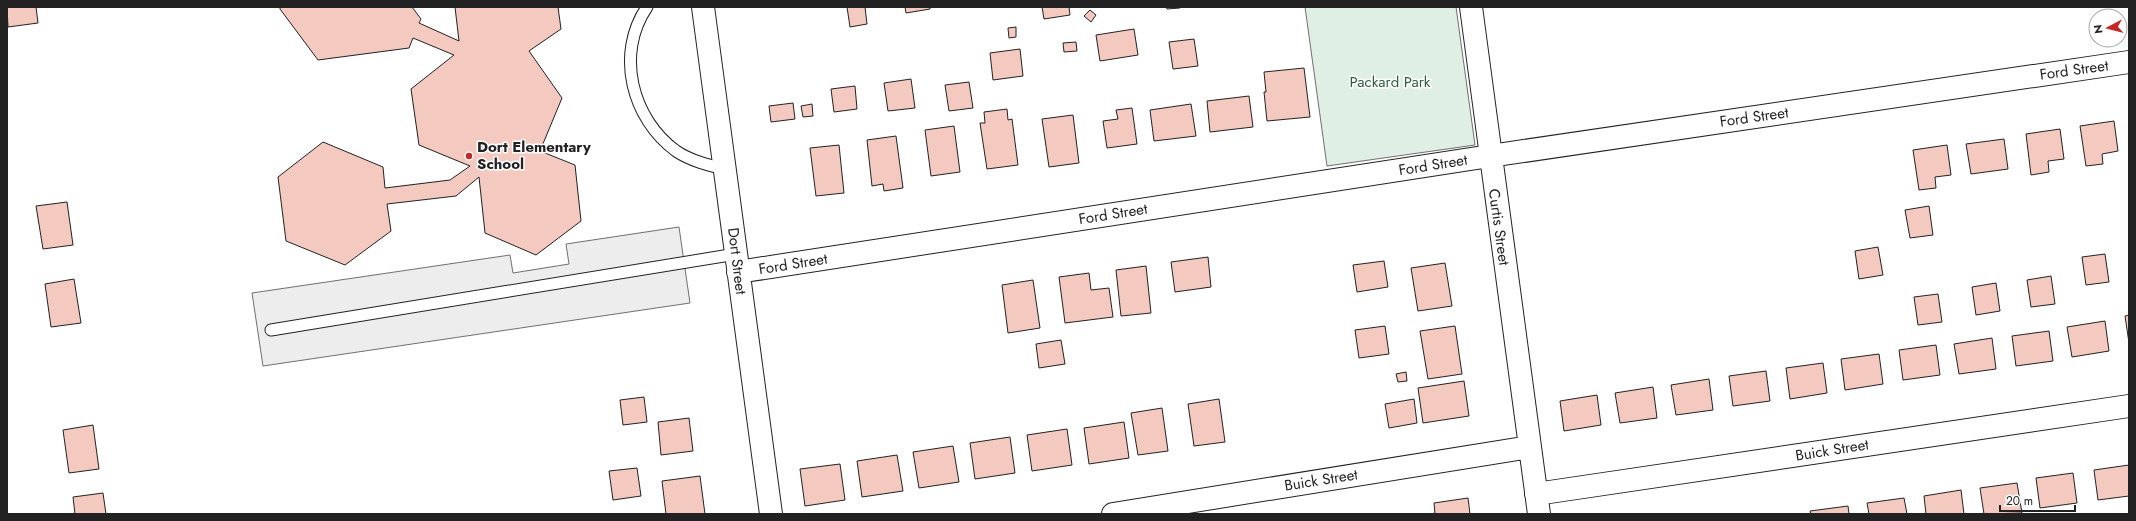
<svg xmlns="http://www.w3.org/2000/svg" width="2136" height="521" viewBox="0 0 2136 521" font-family="Jost,sans-serif">
	<rect width="100%" height="100%" fill="#fff"/>
	<!-- green -->
	<path fill="#e0efe3" stroke="#6f6f6f" d="M 1305,7 L 1456,7 L 1475,145 L 1327,166 Z"/>
	<!-- parking -->
	<path fill="#ededed" stroke="#6f6f6f" d="M 679,227 L 690,303 L 263,366 L 252,293 L 510,255 L 513,273 L 569,264 L 566,244 Z"/>
	<!-- building -->
	<path fill="#f3c9c0" stroke="#222" d="M 7,7 L 36,7 L 38,23 L 8,27 Z
		M 280,7 L 412,7 L 421,19 L 419,23 L 459,41 L 455,7 L 558,7 L 561,29 L 529,51 L 562,98 L 540,151 L 575,165 L 581,221 L 536,255 L 485,233 L 479,177 L 456,196 L 387,204 L 391,231 L 345,265 L 286,241 L 278,177 L 323,142 L 383,167 L 385,188 L 450,180 L 470,166 L 419,145 L 411,89 L 454,55 L 413,38 L 409,48 L 318,60 L 280,9 Z
		M 847,7 L 865,7 L 867,24 L 850,27 Z
		M 905,7 L 930,7 L 930,9 L 906,13 Z
		M 1042,7 L 1069,7 L 1070,15 L 1044,19 Z
		M 1166,7 L 1179,7 L 1180,8 L 1167,9 Z
		M 1090,10 L 1096,15 L 1091,22 L 1084,16 Z
		M 1016,27 L 1016,37 L 1009,38 L 1008,28 Z
		M 1134,29 L 1138,55 L 1100,61 L 1096,35 Z
		M 1194,39 L 1198,66 L 1173,69 L 1169,42 Z
		M 1076,42 L 1077,51 L 1064,52 L 1063,43 Z
		M 1020,49 L 1023,76 L 993,80 L 990,53 Z
		M 1304,68 L 1310,117 L 1267,121 L 1264,92 L 1266,92 L 1264,72 Z
		M 911,79 L 915,108 L 888,111 L 884,83 Z
		M 969,82 L 973,108 L 949,111 L 945,85 Z
		M 855,86 L 857,109 L 834,112 L 831,89 Z
		M 1249,96 L 1253,127 L 1210,132 L 1207,101 Z
		M 793,103 L 795,119 L 771,122 L 769,106 Z
		M 812,104 L 813,116 L 803,117 L 801,106 Z
		M 1191,104 L 1196,136 L 1154,141 L 1150,110 Z
		M 1132,108 L 1137,144 L 1107,148 L 1103,121 L 1118,119 L 1116,110 Z
		M 1007,109 L 1008,120 L 1012,119 L 1018,165 L 987,169 L 980,123 L 985,123 L 984,112 Z
		M 1073,115 L 1079,163 L 1049,167 L 1042,119 Z
		M 2114,121 L 2118,151 L 2102,154 L 2103,164 L 2086,166 L 2080,126 Z
		M 954,126 L 960,172 L 931,176 L 925,130 Z
		M 2060,129 L 2064,159 L 2048,161 L 2049,172 L 2031,175 L 2026,134 Z
		M 896,136 L 903,188 L 884,191 L 883,184 L 872,186 L 867,140 Z
		M 2004,139 L 2008,169 L 1971,174 L 1966,144 Z
		M 839,145 L 844,193 L 816,196 L 810,148 Z
		M 1947,145 L 1951,175 L 1935,177 L 1936,188 L 1919,190 L 1913,150 Z
		M 67,202 L 73,245 L 43,249 L 36,206 Z
		M 1929,206 L 1933,235 L 1910,238 L 1905,210 Z
		M 1878,247 L 1883,275 L 1859,279 L 1855,251 Z
		M 2105,254 L 2109,282 L 2086,285 L 2082,257 Z
		M 1208,257 L 1211,287 L 1175,292 L 1171,262 Z
		M 1384,261 L 1388,287 L 1357,292 L 1353,265 Z
		M 1445,263 L 1452,306 L 1418,311 L 1411,268 Z
		M 1146,266 L 1151,313 L 1121,316 L 1116,270 Z
		M 1089,273 L 1091,290 L 1109,288 L 1113,317 L 1065,323 L 1059,277 Z
		M 2051,276 L 2055,304 L 2031,307 L 2027,280 Z
		M 74,279 L 81,323 L 51,327 L 45,284 Z
		M 1033,280 L 1040,328 L 1008,333 L 1002,285 Z
		M 1996,283 L 2000,311 L 1976,315 L 1972,287 Z
		M 1938,294 L 1942,322 L 1918,325 L 1914,297 Z
		M 2129,315 L 2129,343 L 2125,316 Z
		M 2105,321 L 2109,351 L 2072,357 L 2067,327 Z
		M 1385,326 L 1389,354 L 1359,358 L 1355,330 Z
		M 1455,326 L 1462,374 L 1428,379 L 1420,331 Z
		M 2049,331 L 2053,361 L 2016,366 L 2012,336 Z
		M 1992,338 L 1996,369 L 1959,374 L 1954,344 Z
		M 1061,340 L 1065,364 L 1039,368 L 1036,344 Z
		M 1936,345 L 1940,375 L 1903,380 L 1899,350 Z
		M 1879,354 L 1883,384 L 1845,390 L 1841,359 Z
		M 1823,363 L 1827,393 L 1790,399 L 1786,368 Z
		M 1766,371 L 1770,401 L 1733,406 L 1729,376 Z
		M 1406,372 L 1407,381 L 1398,382 L 1396,374 Z
		M 1709,379 L 1713,410 L 1676,415 L 1671,385 Z
		M 1464,381 L 1469,416 L 1423,423 L 1418,388 Z
		M 1653,387 L 1657,418 L 1620,423 L 1615,393 Z
		M 1597,395 L 1601,425 L 1564,431 L 1560,401 Z
		M 644,397 L 647,422 L 623,425 L 620,400 Z
		M 1219,399 L 1225,442 L 1194,446 L 1188,404 Z
		M 1414,399 L 1417,423 L 1389,428 L 1385,404 Z
		M 1162,408 L 1168,451 L 1138,455 L 1131,413 Z
		M 689,418 L 693,451 L 661,455 L 658,422 Z
		M 1124,422 L 1129,458 L 1089,464 L 1084,428 Z
		M 93,425 L 99,469 L 69,473 L 63,430 Z
		M 1067,429 L 1072,465 L 1032,471 L 1027,435 Z
		M 1010,437 L 1015,473 L 975,479 L 970,443 Z
		M 953,446 L 959,482 L 919,488 L 913,452 Z
		M 897,455 L 903,491 L 862,497 L 857,461 Z
		M 840,464 L 845,500 L 805,506 L 800,469 Z
		M 2129,465 L 2129,496 L 2098,500 L 2094,470 Z
		M 637,468 L 641,496 L 613,500 L 609,471 Z
		M 2073,473 L 2077,503 L 2040,508 L 2036,478 Z
		M 700,476 L 705,514 L 666,514 L 662,481 Z
		M 2017,483 L 2022,513 L 1984,514 L 1980,488 Z
		M 1961,490 L 1964,514 L 1926,514 L 1924,496 Z
		M 103,493 L 106,514 L 75,514 L 73,497 Z
		M 1468,498 L 1470,514 L 1435,514 L 1434,503 Z
		M 1904,498 L 1907,514 L 1869,514 L 1867,503 Z
		M 1848,506 L 1849,514 L 1811,514 L 1810,511 Z"/>
	<g fill="none" stroke-linecap="round" stroke-linejoin="round">
		<!-- service casing -->
		<g stroke="#222" stroke-width="13">
			<path id="service" d="M 647,7 C 615,54 632,119 676,151 C 691,161 708,165 725,169
				M 271,330 L 736,254"/>
		</g>
		<!-- minor casing -->
		<g stroke="#222" stroke-width="24">
			<path id="minor" d="M 703,7 L 771,514
				M 1471,7 L 1539,514
				M 738,272 L 1490,156 L 2129,62
				M 1536,494 L 2129,406
				M 1113,514 L 1530,447"/>
		</g>
		<!-- service -->
		<use href="#service" stroke="#fff" stroke-width="11"/>
		<!-- minor -->
		<use href="#minor" stroke="#fff" stroke-width="22"/>
	</g>
	<!-- markers -->
	<circle fill="#c62828" stroke="#fff" stroke-width="1.5" cx="469" cy="156" r="4"/>
	<g text-anchor="middle" dominant-baseline="central" stroke-width="3" stroke-linejoin="round" paint-order="stroke">
		<!-- street labels -->
		<g font-size="15" fill="#222" stroke="#fff">
			<text transform="translate(2074 70) rotate(-8)">Ford Street</text>
			<text transform="translate(1754 117) rotate(-8)">Ford Street</text>
			<text transform="translate(1433 165) rotate(-9)">Ford Street</text>
			<text transform="translate(1113 214) rotate(-9)">Ford Street</text>
			<text transform="translate(1499 227) rotate(82)">Curtis Street</text>
			<text transform="translate(737 261) rotate(83)">Dort Street</text>
			<text transform="translate(793 264) rotate(-9)">Ford Street</text>
			<text transform="translate(1832 450) rotate(-9)">Buick Street</text>
			<text transform="translate(1321 480) rotate(-9)">Buick Street</text>
		</g>
		<!-- park labels -->
		<g font-size="15" fill="#2f5e38" stroke="#fff">
			<text x="1390" y="82">Packard Park</text>
		</g>
		<!-- poi labels -->
		<g font-size="15" font-weight="bold" fill="#222" stroke="#fff" text-anchor="start">
			<text x="477" y="147">Dort Elementary<tspan x="477" dy="17">School</tspan></text>
		</g>
	</g>
	<!-- border -->
	<rect width="2136" height="521" fill="none" stroke="#222222" stroke-width="16"/>
	<!-- north arrow -->
	<g transform="translate(2108 28) rotate(263)"><circle r="19" fill="#ffffff" stroke="#a7a7a7"/>
	<path d="M0-3L7 15L0 10L-7 15Z" fill="#c62828"/>
	<text y="-6" font-size="11" font-weight="bold" text-anchor="middle" fill="#222222">N</text>
	</g>
	<!-- scale -->
	<path d="M2000 505v6h75v-6" fill="none" stroke="#222222" stroke-width="2"/>
	<text x="2006" y="505" font-size="12" fill="#222222" stroke="#ffffff" stroke-width="3" paint-order="stroke">20 m</text>
</svg>
